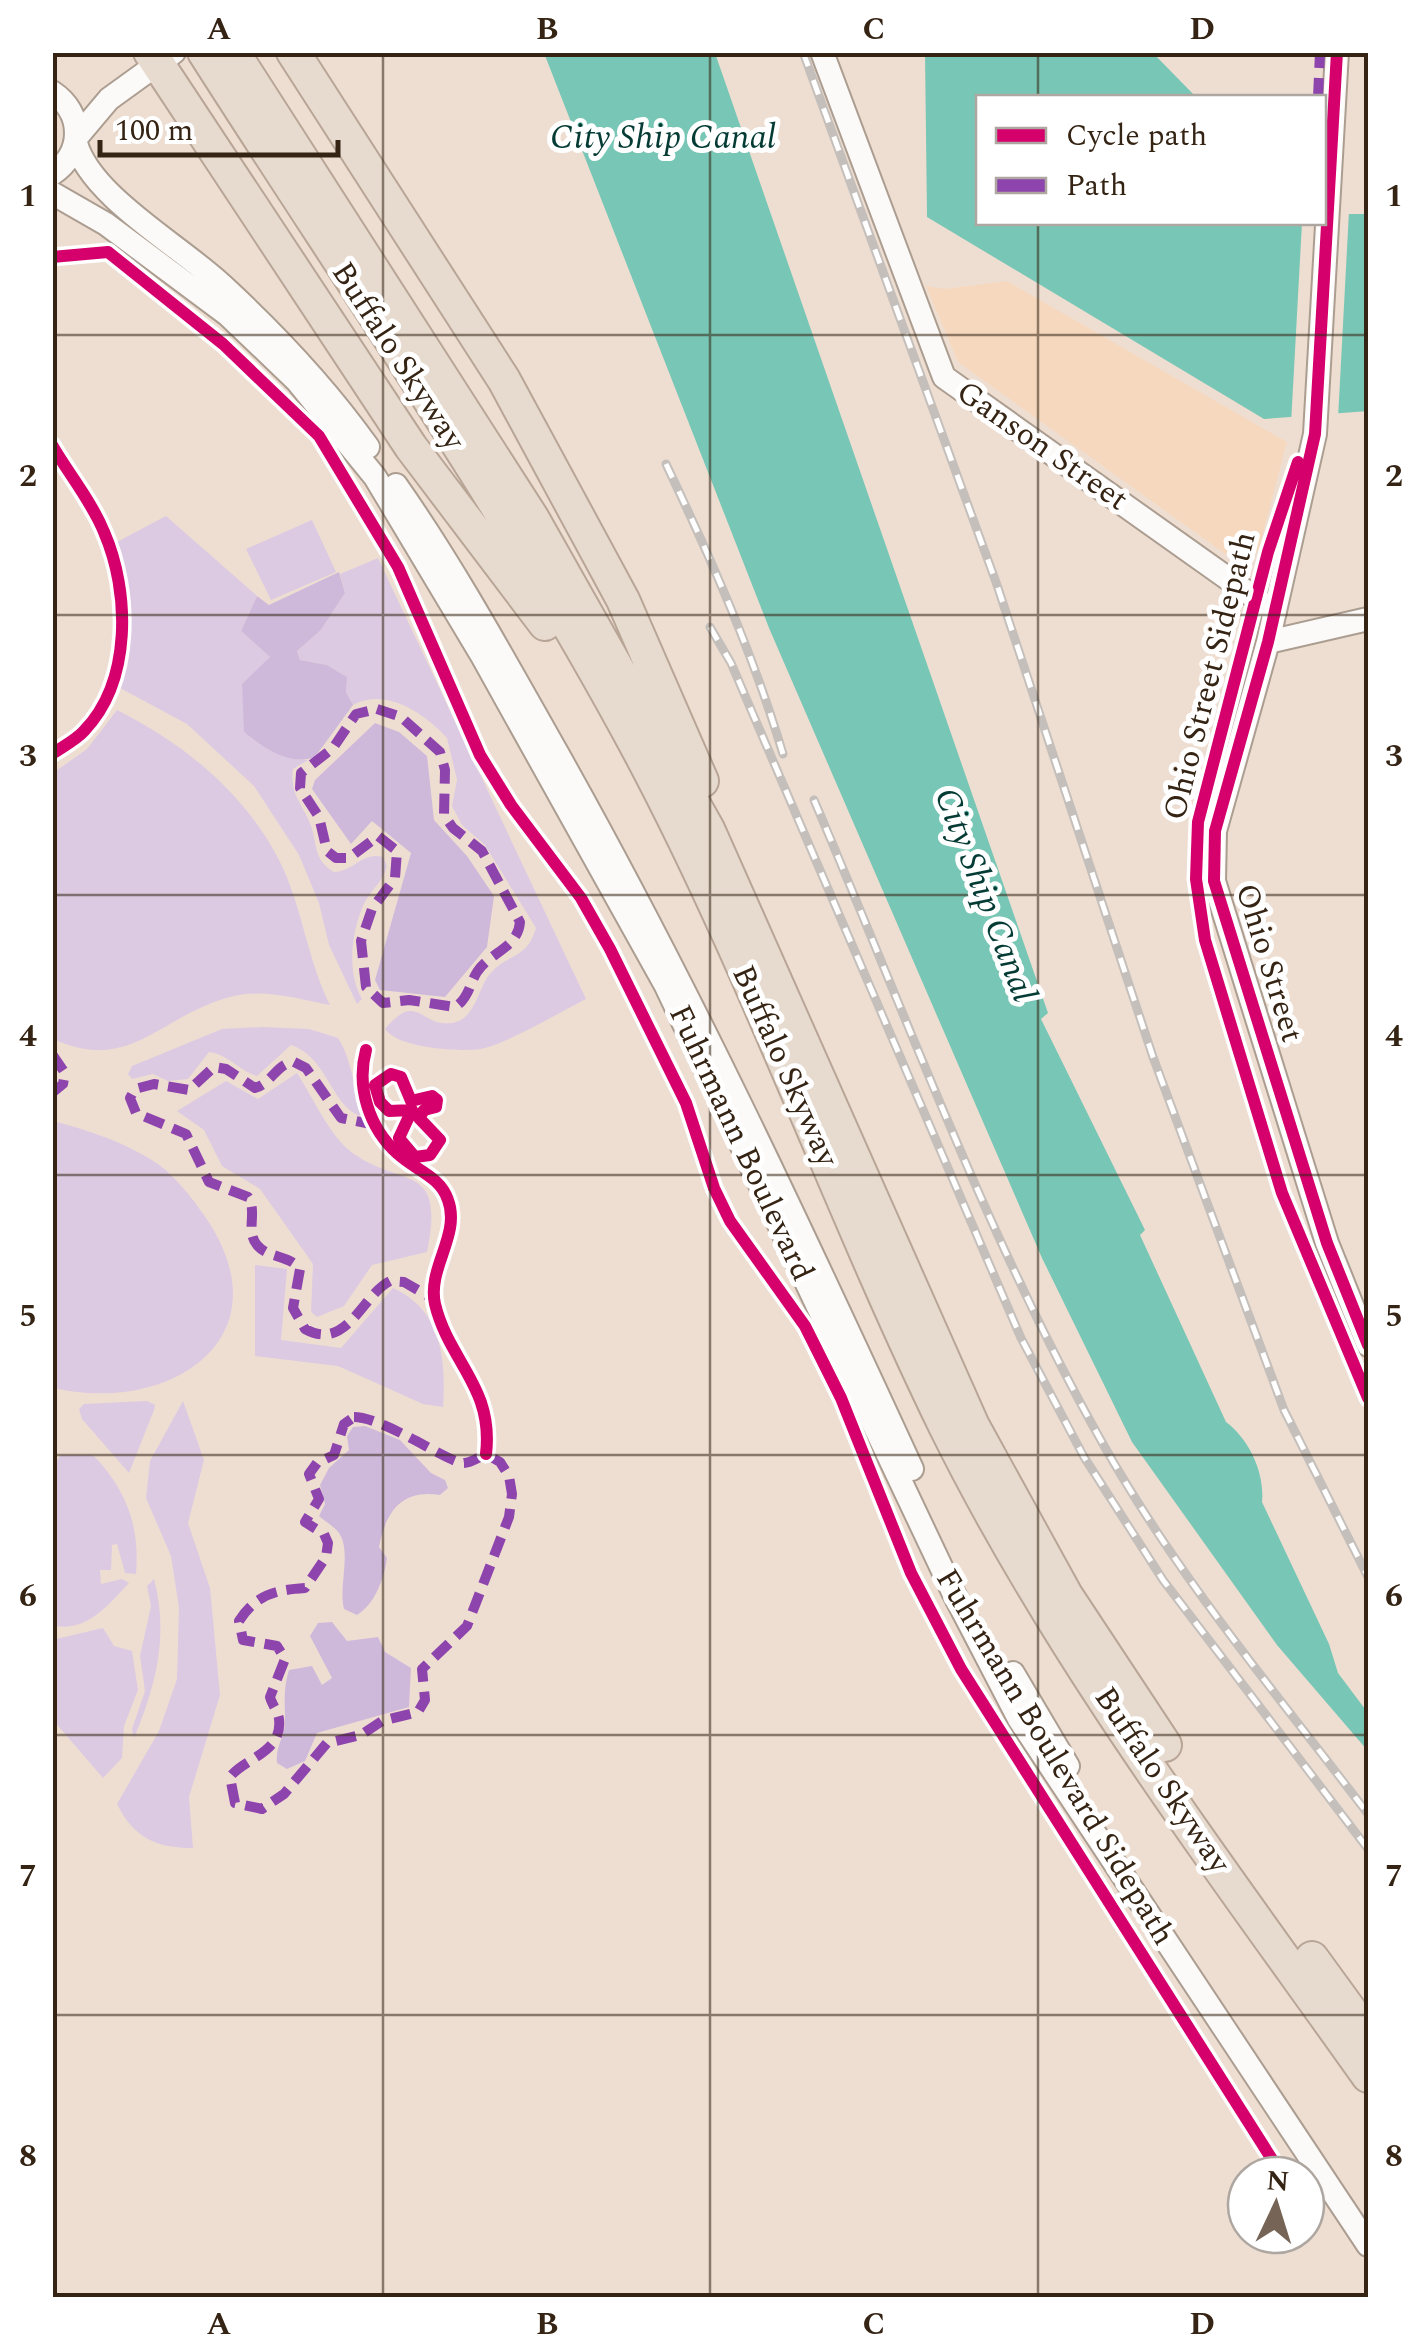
<svg xmlns="http://www.w3.org/2000/svg" width="1421" height="2350" viewBox="0 0 1421 2350" font-family="Spectral,serif">
	<rect width="100%" height="100%" fill="#eeded2"/>
	<!-- built -->
	<path fill="#f6d8bf" d="M 1007,281 L 1287,442 L 1259,548 L 1251,559 L 1231,558 L 958,362 L 926,286 L 945,289 Z"/>
	<!-- green -->
	<path fill="#dccae2" d="M 166,516 L 257,596 L 241,631 L 270,657 L 261,668 L 298,760 L 308,760 L 293,769 C 290,795 301,801 310,823 C 318,843 312,859 334,872 C 354,871 363,851 383,857 L 387,866 C 383,883 369,891 363,906 C 351,934 347,973 362,999 L 357,1004 L 329,945 L 319,903 L 299,855 L 254,786 L 187,724 L 120,688 L 131,621 L 115,543 Z
		M 312,520 L 336,572 L 271,600 L 246,549 Z
		M 378,558 L 586,999 C 562,1011 503,1046 480,1049 C 457,1052 398,1048 385,1029 C 418,990 419,1027 452,1023 C 475,1020 478,989 489,975 C 508,952 526,961 536,928 L 485,845 L 462,825 L 452,806 L 457,780 L 447,738 C 424,713 386,687 353,705 L 346,692 L 347,677 L 327,665 L 300,660 L 297,651 L 321,630 L 345,593 L 340,574 Z
		M 117,710 C 183,743 244,792 279,860 C 302,905 307,959 330,1005 C 297,999 264,988 230,997 C 157,1017 131,1074 53,1039 L 53,773 L 87,749 Z
		M 263,1027 L 309,1029 L 338,1038 C 354,1063 352,1091 366,1117 C 332,1113 330,1058 291,1045 L 257,1076 C 238,1070 229,1055 209,1052 L 188,1079 L 168,1081 L 153,1074 L 132,1079 L 128,1074 L 132,1066 L 222,1029 Z
		M 297,1073 C 312,1096 329,1134 350,1151 C 401,1190 446,1159 427,1252 L 372,1265 L 344,1306 L 317,1317 L 311,1312 L 313,1264 L 260,1189 L 222,1166 L 204,1130 L 177,1111 L 226,1081 L 258,1099 Z
		M 53,1121 C 90,1131 125,1142 158,1164 C 175,1176 192,1198 204,1215 C 289,1337 171,1415 53,1388 Z
		M 255,1265 L 287,1269 L 281,1340 L 341,1348 L 393,1288 C 442,1310 446,1359 443,1407 L 423,1404 L 338,1366 L 255,1356 Z
		M 147,1401 L 155,1405 L 154,1410 L 129,1473 L 82,1419 L 79,1409 L 84,1404 Z
		M 183,1401 L 204,1460 L 188,1523 L 210,1588 L 220,1695 L 189,1797 L 193,1848 C 156,1848 134,1838 117,1804 L 159,1731 L 177,1679 L 179,1608 L 171,1556 L 146,1498 L 150,1461 Z
		M 61,1455 L 93,1455 C 127,1490 140,1527 136,1574 L 125,1573 L 117,1544 L 112,1545 L 111,1570 L 100,1570 L 101,1584 L 122,1579 L 129,1583 C 109,1604 86,1634 52,1625 L 52,1467 Z
		M 154,1579 C 169,1636 156,1685 134,1738 L 132,1729 L 145,1691 L 140,1656 L 151,1606 L 147,1586 Z
		M 103,1628 L 114,1646 L 132,1651 L 138,1690 L 124,1726 L 122,1758 L 103,1778 L 53,1720 L 52,1640 Z"/>
	<!-- forest -->
	<path fill="#cfb9db" d="M 339,572 L 345,593 L 321,630 L 297,651 L 300,660 L 327,665 L 347,677 L 346,692 L 353,705 L 315,757 C 290,767 263,747 244,732 L 242,684 L 270,657 L 241,631 L 257,596 L 269,605 Z
		M 375,723 L 399,732 L 427,756 L 434,820 L 467,856 L 494,896 L 487,947 L 445,997 L 380,990 L 375,980 L 411,853 L 372,821 L 351,844 L 312,789 L 315,780 Z
		M 365,1426 L 400,1440 L 431,1473 L 445,1480 L 448,1488 L 440,1495 C 401,1489 386,1512 379,1547 L 387,1558 C 384,1579 375,1604 357,1615 L 344,1609 C 338,1586 352,1553 339,1533 C 335,1527 324,1521 319,1516 L 325,1504 L 320,1485 L 329,1468 L 349,1450 L 347,1436 L 353,1427 Z
		M 332,1622 L 347,1641 L 378,1637 L 385,1652 L 411,1668 L 409,1707 L 317,1733 L 305,1761 L 287,1769 L 277,1763 C 275,1746 285,1737 285,1721 C 285,1702 283,1690 289,1670 L 312,1666 L 322,1685 L 332,1678 L 310,1636 L 318,1623 Z"/>
	<!-- water -->
	<path fill="#78c6b5" d="M 544,53 L 715,53 L 1048,1013 L 1041,1019 L 1145,1230 L 1140,1235 L 1226,1422 C 1249,1439 1265,1473 1262,1502 L 1329,1644 L 1338,1673 L 1368,1713 L 1368,1751 L 1277,1645 L 1132,1442 L 1042,1258 L 769,628 Z
		M 925,53 L 1153,53 L 1196,97 L 978,98 L 978,222 L 1324,222 L 1324,214 L 1368,214 L 1368,411 L 1264,419 L 927,217 Z"/>
	<!-- pier -->
	<path fill="#eeded2" d="M 1324,209 L 1349,211 L 1338,419 L 1291,424 L 1302,223 L 1324,222 Z"/>
	<g fill="none" stroke-linecap="round" stroke-linejoin="round">
		<!-- minor casing -->
		<g stroke="#ac9d91" stroke-width="26">
			<path id="minor" d="M 822,52 L 944,377 L 1275,612
				M 1337,52 L 1315,434 L 1268,642 L 1215,831 L 1214,881 L 1327,1243 L 1368,1345
				M 52,92 C 84,113 84,153 52,174
				M 77,137 L 109,99 L 174,52
				M 76,143 C 90,196 182,247 223,286 C 276,335 326,388 368,447
				M 52,193 L 106,224 L 228,315 L 297,381 L 375,477 L 481,654 L 666,986 L 953,1592 L 1019,1719 L 1368,2245
				M 396,485 C 455,569 505,661 556,751 C 689,987 799,1224 912,1469
				M 1268,642 L 1368,619
				M 1013,1673 L 1068,1766"/>
		</g>
		<!-- highway casing -->
		<g stroke="#b8a596" stroke-width="36">
			<path id="highway" d="M 150,52 L 411,447 L 545,624
				M 204,52 C 351,283 510,510 639,751 C 755,969 837,1204 945,1426 C 1059,1657 1219,1866 1368,2076
				M 233,52 L 533,519 L 708,829 L 973,1426 L 1066,1595 L 1165,1745
				M 293,52 L 504,380 L 623,600 L 702,781
				M 1312,1958 L 1368,2035"/>
		</g>
		<!-- minor -->
		<use href="#minor" stroke="#fcfaf8" stroke-width="22"/>
		<!-- highway -->
		<use href="#highway" stroke="#e7dbd0" stroke-width="32"/>
		<!-- rail casing -->
		<g stroke="#c4bfbb" stroke-width="9">
			<path id="rail" d="M 803,52 L 997,585 L 1153,1057 L 1284,1410 L 1368,1577
				M 666,464 C 711,559 753,653 783,754
				M 710,627 L 731,663 L 1021,1338 L 1084,1457 L 1163,1580 L 1368,1849
				M 814,800 C 906,1015 988,1240 1103,1444 C 1177,1576 1277,1694 1368,1814"/>
		</g>
		<!-- rail -->
		<use href="#rail" stroke="#fff" stroke-width="5" stroke-dasharray="15" stroke-linecap="butt"/>
		<!-- quiet -->
		<path stroke="#8e44ad" stroke-width="10" stroke-dasharray="20 10" stroke-linecap="butt" d="M 1318,98 L 1320,52
			M 377,709 L 401,717 L 440,752 L 445,770 L 444,815 L 453,828 L 482,851 L 520,922 C 518,948 490,952 477,972 C 469,985 469,998 455,1007 L 409,1000 L 383,1003 L 366,987 L 361,941 L 372,909 L 395,878 L 397,851 L 378,836 L 349,858 L 336,858 L 327,851 L 319,817 L 300,788 L 301,773 L 333,748 L 356,714 Z
			M 52,1054 L 65,1073 L 63,1084 L 52,1093
			M 376,1125 L 341,1118 L 306,1068 L 294,1062 C 277,1063 272,1083 255,1088 L 226,1069 L 214,1067 L 189,1090 L 154,1084 L 135,1089 L 130,1098 L 136,1113 L 186,1134 L 209,1182 L 248,1197 C 258,1213 245,1230 257,1245 C 269,1259 288,1254 300,1269 L 293,1308 L 305,1329 C 347,1352 362,1295 390,1281 L 404,1282 L 435,1300
			M 354,1417 C 384,1417 452,1465 464,1463 C 471,1463 479,1457 486,1454 L 500,1462 L 509,1476 L 512,1494 L 509,1517 L 467,1626 L 422,1669 L 425,1700 L 418,1712 L 382,1721 L 361,1735 L 327,1743 L 284,1794 L 262,1809 L 235,1803 L 230,1777 C 244,1758 283,1753 279,1719 C 278,1711 272,1705 270,1697 L 285,1659 L 277,1646 L 243,1640 L 239,1621 C 256,1594 276,1590 305,1588 L 326,1557 L 328,1543 L 324,1534 L 305,1522 L 319,1499 L 309,1474 L 317,1463 L 334,1455 L 344,1424 Z"/>
		<!-- cycleway casing -->
		<g stroke="#fff" stroke-width="19">
			<path id="cycleway" d="M 1337,52 L 1315,434 L 1268,642 L 1215,831 L 1214,881 L 1327,1243 L 1368,1345
				M 52,257 L 108,252 L 223,344 L 319,436 L 398,567 L 480,755 L 511,805 L 581,898 L 610,949 L 686,1103 L 714,1188 L 730,1221 L 805,1326 L 841,1398 L 911,1573 L 961,1669 L 1282,2175
				M 52,445 C 68,473 92,502 104,532 C 130,592 132,681 84,731 C 76,740 62,747 52,754
				M 1298,462 L 1268,552 L 1198,822 L 1196,879 L 1205,940 L 1282,1193 L 1368,1398
				M 366,1050 C 356,1087 369,1128 398,1154 C 415,1170 440,1176 448,1200 C 461,1235 427,1268 435,1304 C 449,1362 494,1387 486,1454
				M 391,1074 L 401,1077 L 411,1101 L 432,1096 L 437,1100 L 436,1107 L 424,1110 L 419,1118 L 440,1140 L 430,1155 L 415,1157 L 399,1138 L 412,1110 L 389,1111 L 380,1102 L 375,1085 Z"/>
		</g>
		<!-- cycleway -->
		<use href="#cycleway" stroke="#d6006c" stroke-width="12"/>
	</g>
	<!-- grid -->
	<path fill="none" stroke="#352414" stroke-width="2.5" stroke-opacity="0.55" d="M 383,52 L 383,2298M 710,52 L 710,2298M 1038,52 L 1038,98M 1038,222 L 1038,2298M 52,335 L 1368,335M 52,615 L 1368,615M 52,895 L 1368,895M 52,1175 L 1368,1175M 52,1455 L 1368,1455M 52,1735 L 1368,1735M 52,2015 L 1368,2015"/>
	<g text-anchor="middle" dominant-baseline="central" stroke-width="10" stroke-linejoin="round" paint-order="stroke">
		<!-- street labels -->
		<g font-size="32" fill="#352414" stroke="#fff">
			<text transform="translate(398 356) rotate(57)">Buffalo Skyway</text>
			<text transform="translate(1042 446) rotate(35)">Ganson Street</text>
			<text transform="translate(1210 676) rotate(-76)">Ohio Street Sidepath</text>
			<text transform="translate(1269 963) rotate(73)">Ohio Street</text>
			<text transform="translate(785 1066) rotate(66)">Buffalo Skyway</text>
			<text transform="translate(741 1143) rotate(65)">Fuhrmann Boulevard</text>
			<text transform="translate(1055 1757) rotate(59)">Fuhrmann Boulevard Sidepath</text>
			<text transform="translate(1162 1780) rotate(56)">Buffalo Skyway</text>
		</g>
		<!-- water labels -->
		<g font-size="35" font-style="italic" fill="#043b34" stroke="#fff">
			<text x="663" y="137">City Ship Canal</text>
			<text transform="translate(985 895) rotate(69)">City Ship Canal</text>
		</g>
	</g>
	<!-- border -->
	<rect width="1421" height="2350" fill="none" stroke="#ffffff" stroke-width="110"/>
	<!-- legend -->
	<rect x="976" y="95" width="350" height="130" fill="#ffffff" stroke="#aea7a1" stroke-width="2.5"/>
	<rect x="996" y="128" width="50" height="15" fill="#d6006c" stroke="#aea7a1" stroke-width="2.5"/>
	<text x="1066" y="145" font-size="30" fill="#352414">Cycle path</text>
	<rect x="996" y="178" width="50" height="15" fill="#8e44ad" stroke="#aea7a1" stroke-width="2.5"/>
	<text x="1066" y="195" font-size="30" fill="#352414">Path</text>
	<!-- north arrow -->
	<g transform="translate(1276 2205) rotate(4)"><circle r="48" fill="#ffffff" stroke="#aea7a1" stroke-width="2.5"/>
	<path d="M0-8L18 38L0 25L-18 38Z" fill="#766556"/>
	<text y="-15" font-size="28" font-weight="bold" text-anchor="middle" fill="#352414">N</text>
	</g>
	<!-- scale -->
	<path d="M100 140v15h238v-15" fill="none" stroke="#352414" stroke-width="5"/>
	<text x="115" y="140" font-size="30" fill="#352414" stroke="#ffffff" stroke-width="8" paint-order="stroke">100 m</text>
	<rect x="55" y="55" width="1311" height="2240" fill="none" stroke="#352414" stroke-width="4"/>
	<g font-size="32" text-anchor="middle" font-weight="bold" fill="#352414">
		<text x="219" y="39">A</text>
		<text x="547" y="39">B</text>
		<text x="874" y="39">C</text>
		<text x="1202" y="39">D</text>
		<text x="28" y="206">1</text>
		<text x="1394" y="206">1</text>
		<text x="28" y="486">2</text>
		<text x="1394" y="486">2</text>
		<text x="28" y="766">3</text>
		<text x="1394" y="766">3</text>
		<text x="28" y="1046">4</text>
		<text x="1394" y="1046">4</text>
		<text x="28" y="1326">5</text>
		<text x="1394" y="1326">5</text>
		<text x="28" y="1606">6</text>
		<text x="1394" y="1606">6</text>
		<text x="28" y="1886">7</text>
		<text x="1394" y="1886">7</text>
		<text x="28" y="2166">8</text>
		<text x="1394" y="2166">8</text>
		<text x="219" y="2334">A</text>
		<text x="547" y="2334">B</text>
		<text x="874" y="2334">C</text>
		<text x="1202" y="2334">D</text>
	</g>
</svg>
